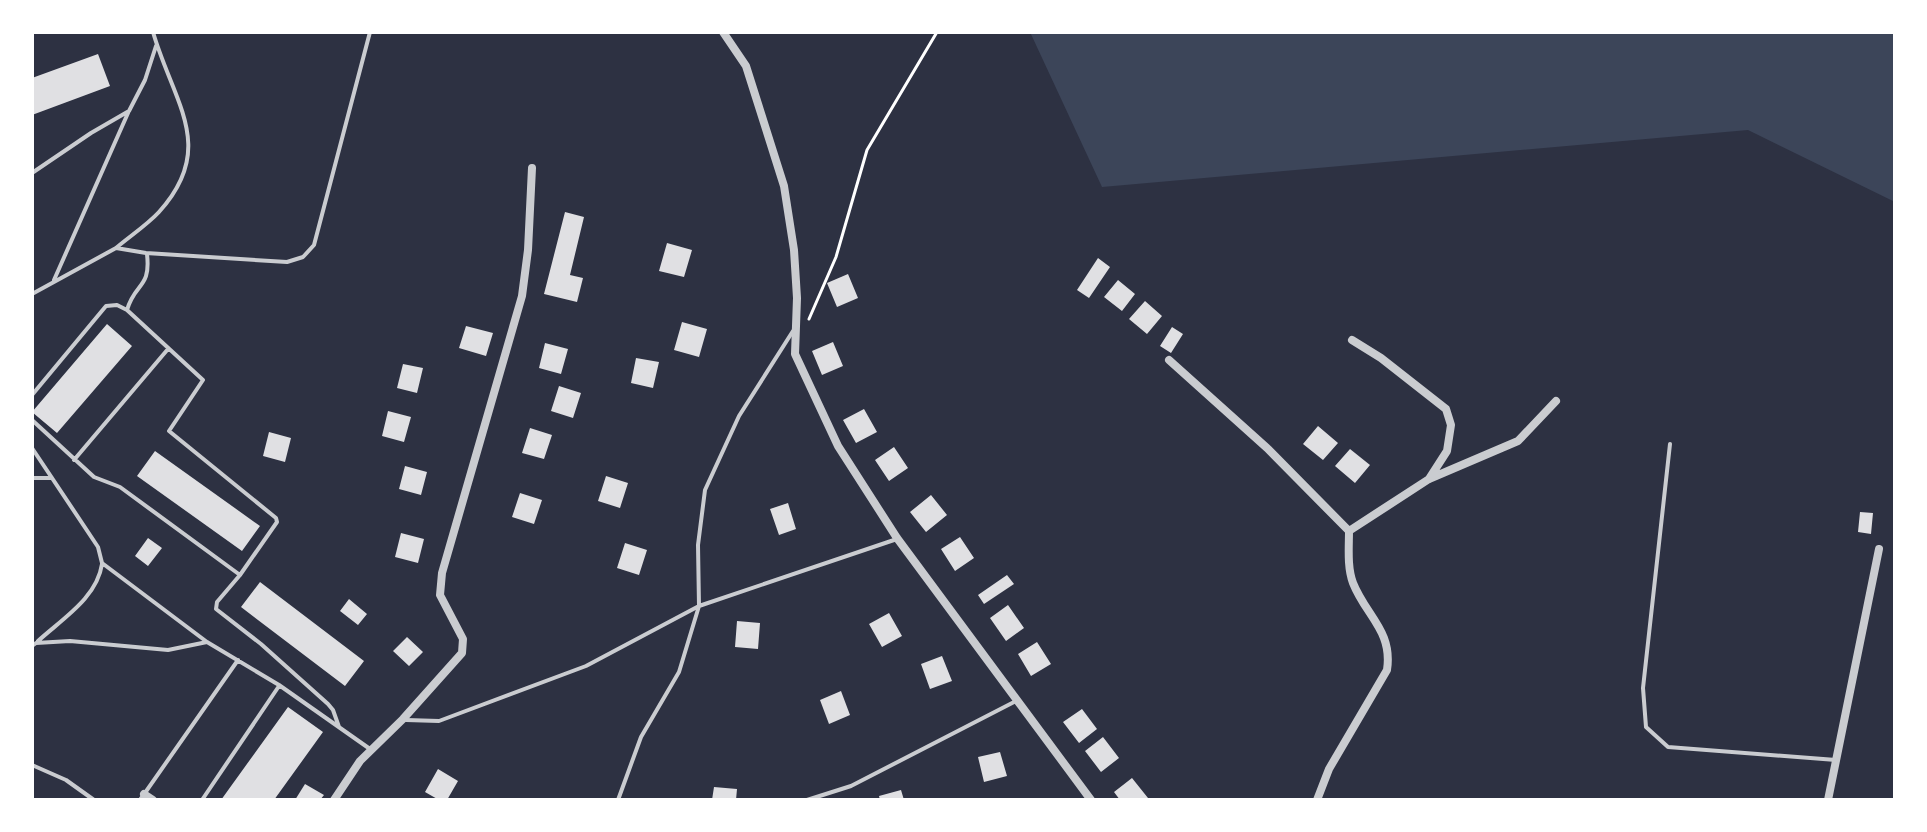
<svg xmlns="http://www.w3.org/2000/svg" width="1927" height="832" viewBox="0 0 1927 832" font-family="Ubuntu,sans-serif">
	<rect width="100%" height="100%" fill="#2d3142"/>
	<!-- green -->
	<path fill="#3c4559" d="M 1030,32 L 1895,32 L 1895,202 L 1748,130 L 1102,187 Z"/>
	<!-- building -->
	<path fill="#e0e0e3" d="M 98,54 L 110,86 L 32,115 L 32,78 Z
		M 565,212 L 584,217 L 570,275 L 583,278 L 577,302 L 544,294 Z
		M 667,243 L 692,250 L 684,277 L 659,271 Z
		M 1098,258 L 1110,267 L 1089,298 L 1077,290 Z
		M 848,274 L 858,298 L 837,307 L 827,283 Z
		M 1118,280 L 1135,294 L 1122,311 L 1104,297 Z
		M 1145,301 L 1162,316 L 1147,334 L 1129,319 Z
		M 682,322 L 707,329 L 699,357 L 674,350 Z
		M 107,324 L 132,346 L 57,433 L 32,412 Z
		M 466,326 L 493,333 L 486,356 L 459,348 Z
		M 1172,327 L 1183,334 L 1171,353 L 1160,346 Z
		M 833,342 L 843,366 L 822,375 L 812,351 Z
		M 545,343 L 568,349 L 561,374 L 539,368 Z
		M 636,358 L 659,362 L 653,388 L 631,383 Z
		M 403,364 L 423,368 L 417,393 L 397,388 Z
		M 559,386 L 581,393 L 573,418 L 551,411 Z
		M 864,409 L 877,432 L 856,443 L 843,420 Z
		M 388,411 L 411,417 L 404,442 L 382,436 Z
		M 1318,426 L 1338,443 L 1323,460 L 1303,444 Z
		M 530,428 L 552,435 L 544,459 L 522,453 Z
		M 269,432 L 291,438 L 285,462 L 263,456 Z
		M 894,447 L 908,468 L 889,481 L 875,460 Z
		M 1350,449 L 1370,465 L 1355,483 L 1335,466 Z
		M 155,451 L 260,526 L 242,551 L 137,476 Z
		M 405,466 L 427,472 L 421,495 L 399,489 Z
		M 606,476 L 628,483 L 620,508 L 598,501 Z
		M 520,493 L 542,500 L 534,524 L 512,517 Z
		M 931,495 L 947,515 L 926,532 L 910,512 Z
		M 788,503 L 796,529 L 779,535 L 770,509 Z
		M 1860,512 L 1873,513 L 1871,534 L 1858,532 Z
		M 401,533 L 424,539 L 418,563 L 395,557 Z
		M 960,537 L 974,558 L 955,571 L 941,549 Z
		M 148,538 L 162,548 L 148,566 L 135,556 Z
		M 625,543 L 647,550 L 639,575 L 617,568 Z
		M 1007,575 L 1014,584 L 984,604 L 978,595 Z
		M 260,582 L 364,661 L 345,686 L 241,607 Z
		M 349,599 L 367,614 L 358,625 L 340,611 Z
		M 1008,605 L 1024,628 L 1006,641 L 990,618 Z
		M 889,613 L 902,636 L 882,647 L 869,624 Z
		M 737,621 L 760,623 L 758,649 L 735,647 Z
		M 407,637 L 423,652 L 409,666 L 393,651 Z
		M 1037,642 L 1051,664 L 1031,676 L 1018,654 Z
		M 942,656 L 952,681 L 930,689 L 921,664 Z
		M 841,691 L 850,715 L 829,724 L 820,700 Z
		M 288,707 L 323,732 L 274,800 L 221,800 Z
		M 1082,709 L 1097,729 L 1079,743 L 1063,722 Z
		M 1103,737 L 1119,758 L 1101,772 L 1085,751 Z
		M 1000,752 L 1007,776 L 984,782 L 978,757 Z
		M 438,769 L 458,781 L 447,800 L 439,800 L 425,792 Z
		M 1132,778 L 1148,798 L 1146,800 L 1120,800 L 1114,792 Z
		M 305,784 L 324,795 L 320,800 L 295,800 Z
		M 714,787 L 737,789 L 736,800 L 712,800 Z
		M 901,790 L 904,800 L 880,800 L 879,796 Z"/>
	<g fill="none" stroke-linecap="round" stroke-linejoin="round">
		<!-- path -->
		<path stroke="#fff" stroke-width="3" d="M 809,319 L 836,257 L 867,150 L 937,32"/>
		<!-- service -->
		<path stroke="#caccd0" stroke-width="4" d="M 32,173 L 91,133 L 129,111 L 145,80 L 156,46
			M 116,248 C 130,236 147,225 159,212 C 218,147 173,102 153,32
			M 147,254 C 151,289 135,282 127,310 L 203,380 L 169,431 L 276,518 L 277,522 L 240,575
			M 54,280 L 128,113
			M 32,294 L 116,248 L 146,253 L 287,262 L 303,257 L 314,245 L 370,32
			M 32,395 L 106,306 L 117,305 L 127,310
			M 32,420 L 94,477 L 120,487 L 240,575 L 217,602 L 216,609 L 261,644 L 328,704 L 333,710 L 339,727
			M 1670,444 L 1643,688 L 1646,727 L 1668,747 L 1836,760
			M 32,448 L 98,547 L 102,563 L 207,642 L 279,685 L 370,749
			M 74,460 L 168,349
			M 32,478 L 52,478
			M 38,641 C 62,619 97,598 102,564
			M 32,646 L 36,643 L 70,641 L 168,650 L 207,642
			M 406,720 L 439,721 L 586,666 L 699,606 L 897,539
			M 32,765 L 66,780 L 94,800
			M 140,800 L 238,660
			M 202,800 L 279,686
			M 618,800 L 641,737 L 679,672 L 699,606 L 698,545 L 705,490 L 739,416 L 793,331
			M 807,800 L 851,786 L 1016,701"/>
		<!-- minor -->
		<path stroke="#caccd0" stroke-width="8" d="M 723,32 L 746,66 L 784,186 L 794,250 L 797,298 L 795,354 L 838,446 L 897,538 L 1091,800
			M 1352,340 L 1381,358 L 1446,409 L 1451,425 L 1447,451 L 1429,479
			M 1169,360 L 1267,448 L 1349,531 C 1349,547 1347,567 1353,583 C 1366,616 1393,631 1387,670 L 1329,769 L 1317,800
			M 1349,531 L 1429,479 L 1518,441 L 1556,401
			M 144,794 L 153,800
			M 334,800 L 360,761 L 403,719 L 462,653 L 463,639 L 440,595 L 442,573 L 522,296 L 528,250 L 532,168
			M 1828,800 L 1879,549"/>
	</g>
	<!-- border -->
	<rect width="1927" height="832" fill="none" stroke="#ffffff" stroke-width="68"/>
</svg>
